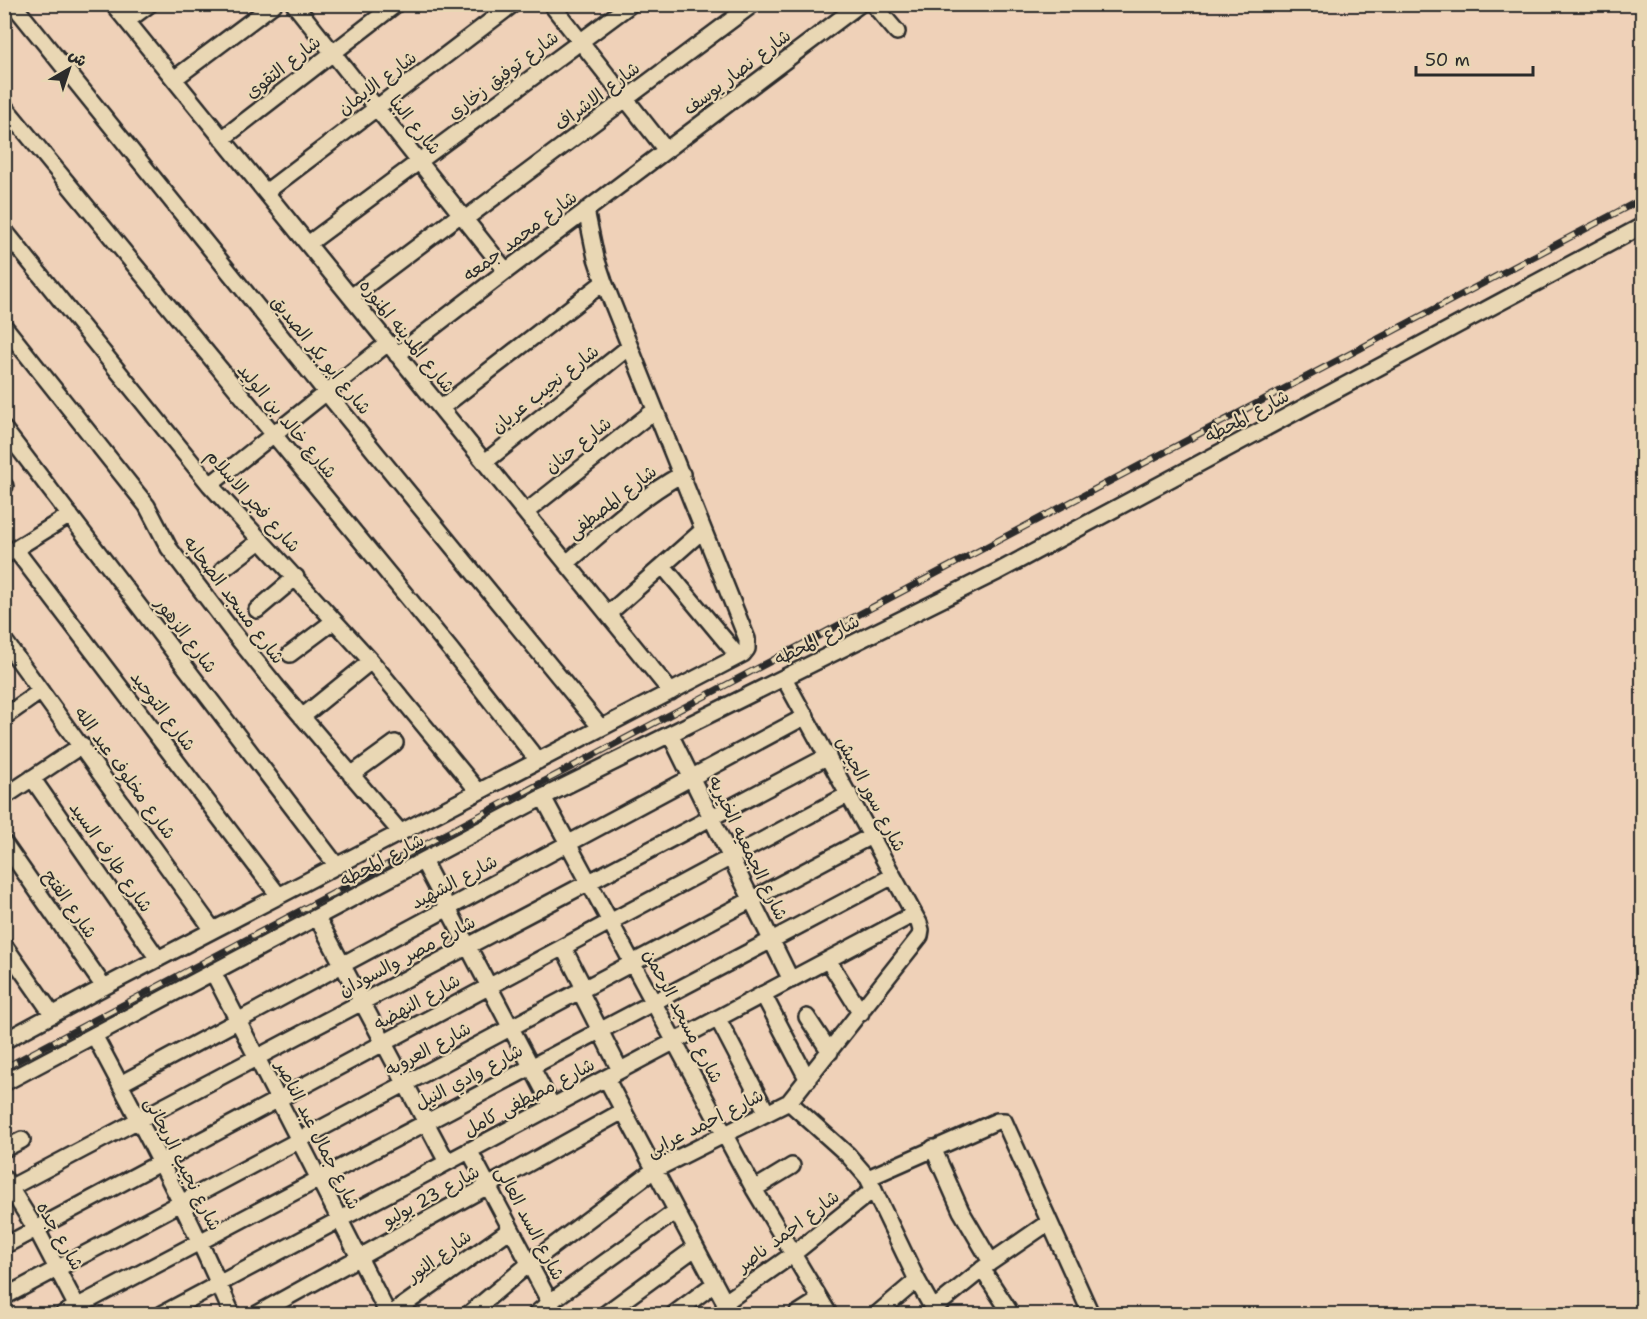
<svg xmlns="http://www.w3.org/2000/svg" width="1647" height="1319" viewBox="0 0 1647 1319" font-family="'Shantell Sans','Playpen Sans Arabic',sans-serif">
	<rect width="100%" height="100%" fill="#efd1b8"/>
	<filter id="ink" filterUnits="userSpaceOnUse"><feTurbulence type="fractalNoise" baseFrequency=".0167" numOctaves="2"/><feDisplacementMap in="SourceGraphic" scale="12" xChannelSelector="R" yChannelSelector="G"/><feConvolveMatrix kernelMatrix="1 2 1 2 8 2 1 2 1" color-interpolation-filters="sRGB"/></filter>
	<g filter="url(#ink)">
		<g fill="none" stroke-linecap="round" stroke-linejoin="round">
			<!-- street casing -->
			<g stroke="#2b2b2b" stroke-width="20">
				<path id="street" d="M 13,4 L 326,392 L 601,728
					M 113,4 L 671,692
					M 294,4 L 506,271
					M 551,4 L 666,150
					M 873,4 L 897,32
					M 127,21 L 150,4
					M 174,79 L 274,4
					M 4,106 L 450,649 L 538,761
					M 222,139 L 396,4
					M 266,192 L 513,4
					M 465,219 L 753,4
					M 4,230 L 210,485 L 371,661 L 478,791
					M 308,244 L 631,4
					M 351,297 L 461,214
					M 4,326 L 147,506 L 169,548 L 232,631 L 276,686 L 401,833
					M 397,355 L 506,271 L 860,4
					M 441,408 L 604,282
					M 4,429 L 337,866
					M 485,462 L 629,347
					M 210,485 L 388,343
					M 4,486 L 5,486
					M 526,512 L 655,410
					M 15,549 L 279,896
					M 4,556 L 70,515
					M 567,563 C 604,531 639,498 682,474
					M 663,566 L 738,656
					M 223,569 L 261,540
					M 257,610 L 296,577
					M 608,614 L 703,530
					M 4,640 L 213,930
					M 290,654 L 334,621
					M 4,717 L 41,691
					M 302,717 L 371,661
					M 670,734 L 791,980
					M 351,775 L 395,743
					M 32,778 L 158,959
					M 4,797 L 82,745
					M 543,797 L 754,1189 L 829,1314
					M 4,843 L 104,987
					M 423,861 L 552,1106
					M 317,917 L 447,1162
					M 4,945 L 53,1015
					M 563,947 L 584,988
					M 828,960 L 861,1013
					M 213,972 L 388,1314
					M 580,991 L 620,1070
					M 763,994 L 808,1080
					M 807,1017 L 830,1052
					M 718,1019 L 767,1113
					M 94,1035 C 143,1127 191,1218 232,1314
					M 4,1041 L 104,987 L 743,654 L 747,649 L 747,639 L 604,282 L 596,258 L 586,210
					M 606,1078 L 731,1314
					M 4,1083 L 543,797 L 997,572 L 1642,226
					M 120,1084 L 806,716
					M 789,1102 L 848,1155 L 868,1178 L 917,1280 L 936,1314
					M 933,1148 L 961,1211 L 991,1262
					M 4,1149 L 22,1140
					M 469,1150 L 556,1314
					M 4,1178 L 40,1236 L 75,1303 L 76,1314
					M 868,1178 L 997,1121 L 1004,1121 L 1091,1314
					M 754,1189 L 792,1166
					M 4,1191 L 828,756
					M 4,1246 L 849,794
					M 982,1269 L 1008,1309
					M 4,1297 L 871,836
					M 724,1303 L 792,1255 L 874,1189
					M 933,1309 L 991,1262 L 1049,1222
					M 63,1314 L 893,876
					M 162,1314 L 914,914
					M 257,1314 L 623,1111
					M 391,1314 L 511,1229
					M 469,1314 L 529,1264 L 654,1170 L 789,1102 L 920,936 L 921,930 L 919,923 L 784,678
					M 536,1314 L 550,1302 L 676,1211
					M 605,1314 L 695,1248
					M 674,1314 L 714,1284
					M 797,1314 L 819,1300
					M 877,1314 L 917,1280"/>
			</g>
			<!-- street -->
			<use href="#street" stroke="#e9d7b4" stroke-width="15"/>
			<!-- rail casing -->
			<g stroke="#2b2b2b" stroke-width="7">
				<path id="rail" d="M 4,1068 L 1642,199"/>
			</g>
			<!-- rail -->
			<use href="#rail" stroke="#e9d7b4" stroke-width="4.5" stroke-dasharray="14" stroke-linecap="butt"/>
		</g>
	</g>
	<g text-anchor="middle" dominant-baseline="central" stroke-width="4.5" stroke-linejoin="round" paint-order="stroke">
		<!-- street labels -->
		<g font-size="18" fill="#2b2b2b" stroke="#e9d7b4">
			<text transform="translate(283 67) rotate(-38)">شارع التقوى</text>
			<text transform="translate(737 72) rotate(-37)">شارع نصار يوسف</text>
			<text transform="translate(503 75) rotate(-37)">شارع توفيق زخارى</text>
			<text transform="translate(377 83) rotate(-37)">شارع الايمان</text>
			<text transform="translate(597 96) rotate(-37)">شارع الاشراف</text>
			<text transform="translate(415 125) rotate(51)">شارع البنا</text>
			<text transform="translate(520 236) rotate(-37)">شارع محمد جمعه</text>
			<text transform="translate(407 336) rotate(51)">شارع المدينه المنوره</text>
			<text transform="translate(321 355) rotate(51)">شارع ابو بكر الصديق</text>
			<text transform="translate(545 389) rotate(-38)">شارع نجيب عريان</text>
			<text transform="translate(1247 416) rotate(-28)">شارع المحطه</text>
			<text transform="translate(287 421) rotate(50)">شارع خالد بن الوليد</text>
			<text transform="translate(578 445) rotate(-38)">شارع حنان</text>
			<text transform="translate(253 501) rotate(48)">شارع فجر الاسلام</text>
			<text transform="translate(612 502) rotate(-38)">شارع المصطفى</text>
			<text transform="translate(234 600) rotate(53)">شارع مسجد الصحابه</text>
			<text transform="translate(186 635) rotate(53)">شارع الزهور</text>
			<text transform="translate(817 640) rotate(-26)">شارع المحطه</text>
			<text transform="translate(163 711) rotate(53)">شارع التوحيد</text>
			<text transform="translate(125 773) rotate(54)">شارع مخلوف عبد الله</text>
			<text transform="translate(871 794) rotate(62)">شارع سور الجيش</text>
			<text transform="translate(748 848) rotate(64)">شارع الجمعيه الخيريه</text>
			<text transform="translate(111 857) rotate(55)">شارع طارف السيد</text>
			<text transform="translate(382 860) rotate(-28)">شارع المحطه</text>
			<text transform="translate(454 882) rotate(-28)">شارع الشهيد</text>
			<text transform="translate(70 904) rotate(55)">شارع الفتح</text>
			<text transform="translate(407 956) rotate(-28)">شارع مصر والسودان</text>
			<text transform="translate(417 1002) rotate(-29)">شارع النهضه</text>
			<text transform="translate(683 1016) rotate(62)">شارع مسجد الرحمن</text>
			<text transform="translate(428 1049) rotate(-28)">شارع العروبه</text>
			<text transform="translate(469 1077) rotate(-28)">شارع وادي النيل</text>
			<text transform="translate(529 1097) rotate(-28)">شارع مصطفى كامل</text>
			<text transform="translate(705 1123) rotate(-27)">شارع احمد عرابى</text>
			<text transform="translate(318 1135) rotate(63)">شارع جمال عبد الناصر</text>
			<text transform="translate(183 1164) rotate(63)">شارع نجيب الريحانى</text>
			<text transform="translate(431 1196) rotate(-29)">شارع 23 يوليو</text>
			<text transform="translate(530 1223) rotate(62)">شارع السد العالى</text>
			<text transform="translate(788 1231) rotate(-37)">شارع احمد ناصر</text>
			<text transform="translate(60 1236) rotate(60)">شارع جده</text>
			<text transform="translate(439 1256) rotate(-36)">شارع النور</text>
		</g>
	</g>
	<!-- margin -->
	<rect width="1647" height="1319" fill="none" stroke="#e9d7b4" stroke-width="24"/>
	<rect x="12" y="12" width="1623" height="1295" fill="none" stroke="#2b2b2b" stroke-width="2" filter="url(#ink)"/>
	<!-- north arrow -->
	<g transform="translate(69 69) rotate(39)" stroke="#e9d7b4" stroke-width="4.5" paint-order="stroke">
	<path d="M0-4.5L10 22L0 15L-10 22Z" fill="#2b2b2b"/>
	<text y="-9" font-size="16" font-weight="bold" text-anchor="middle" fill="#2b2b2b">ش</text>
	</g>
	<!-- scale -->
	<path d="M1416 66v9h117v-9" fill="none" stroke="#2b2b2b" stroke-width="3"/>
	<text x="1425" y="66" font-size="18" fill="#2b2b2b" stroke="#e9d7b4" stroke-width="4.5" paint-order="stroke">50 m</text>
</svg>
